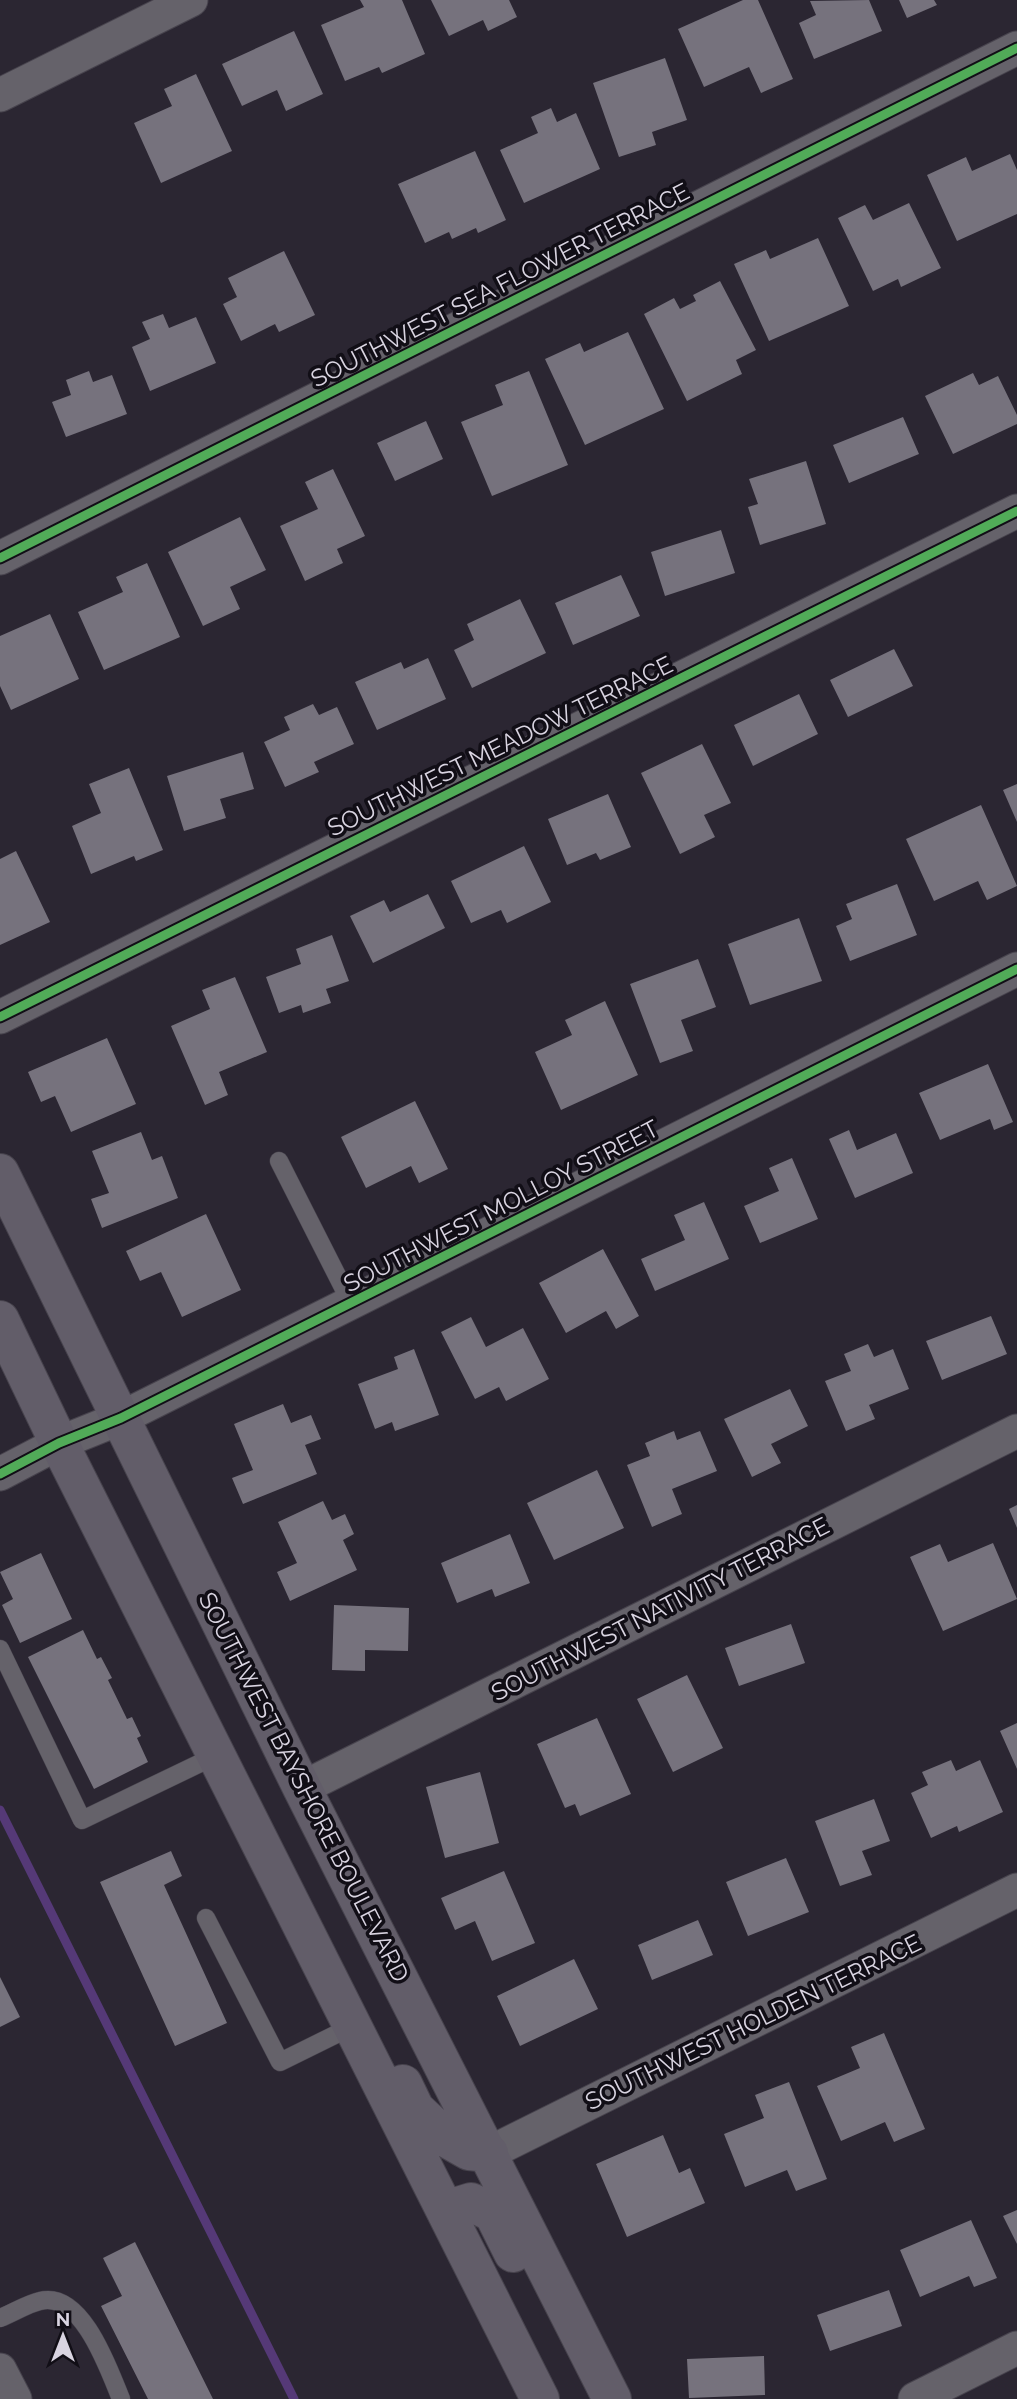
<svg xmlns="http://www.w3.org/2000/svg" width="1017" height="2399" viewBox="0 0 1017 2399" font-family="Raleway,sans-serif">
	<rect width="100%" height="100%" fill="#2b2632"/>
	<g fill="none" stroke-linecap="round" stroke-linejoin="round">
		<!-- stream -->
		<path stroke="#553977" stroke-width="9" d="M 0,1810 L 294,2399"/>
	</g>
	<!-- building -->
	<path fill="#76727d" d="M 360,0 L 402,0 L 425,54 L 382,73 L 379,67 L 345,81 L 321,25 L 364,7 Z
		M 431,0 L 509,0 L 517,17 L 488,31 L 483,20 L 449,36 Z
		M 743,0 L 758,0 L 793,79 L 761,93 L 749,67 L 704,87 L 678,29 Z
		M 869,0 L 882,31 L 814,59 L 799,23 L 816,15 L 810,1 Z
		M 899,0 L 934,0 L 937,5 L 907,18 Z
		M 294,31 L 323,94 L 286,111 L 277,90 L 242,106 L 222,64 Z
		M 665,58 L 687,120 L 652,132 L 656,145 L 619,157 L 593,83 Z
		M 196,74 L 232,151 L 161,183 L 134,123 L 172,106 L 164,89 Z
		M 551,108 L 557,122 L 576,113 L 600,169 L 524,203 L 500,150 L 538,133 L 531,117 Z
		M 475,151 L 506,220 L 478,233 L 476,228 L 452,239 L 449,232 L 425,243 L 398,184 Z
		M 1010,154 L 1017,170 L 1017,214 L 957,241 L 927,175 L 966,157 L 972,171 Z
		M 909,203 L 941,268 L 901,287 L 898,279 L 873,291 L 838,218 L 865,205 L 873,220 Z
		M 818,238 L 849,306 L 769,341 L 734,264 L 766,250 L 770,259 Z
		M 284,251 L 315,315 L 279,332 L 275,324 L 241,341 L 223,304 L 237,297 L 228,278 Z
		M 720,281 L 756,350 L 736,360 L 742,374 L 687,401 L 644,314 L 674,298 L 680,309 L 696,301 L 693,295 Z
		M 163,314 L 169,328 L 196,317 L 216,363 L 150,391 L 132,347 L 150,339 L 142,322 Z
		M 628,332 L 664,409 L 585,445 L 545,359 L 580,343 L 584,352 Z
		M 89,371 L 93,382 L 112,375 L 127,414 L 66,437 L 52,402 L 71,395 L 66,380 Z
		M 529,371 L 568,465 L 492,496 L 461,422 L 503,405 L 495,385 Z
		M 973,373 L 979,385 L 998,376 L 1017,415 L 1017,424 L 953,454 L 925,396 Z
		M 903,417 L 919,454 L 849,483 L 833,445 Z
		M 426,421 L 443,459 L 395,481 L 377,443 Z
		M 806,461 L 826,524 L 760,545 L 748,507 L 758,504 L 749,479 Z
		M 333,469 L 365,536 L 337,549 L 343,563 L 305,581 L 280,526 L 318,509 L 305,482 Z
		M 240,517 L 266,570 L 230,587 L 240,609 L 203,626 L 168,552 Z
		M 721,530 L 735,573 L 665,596 L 651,552 Z
		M 147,563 L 180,637 L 104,670 L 78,612 L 123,592 L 116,577 Z
		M 621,575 L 640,616 L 573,645 L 555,603 Z
		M 520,599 L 546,653 L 472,688 L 454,650 L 474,640 L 467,624 Z
		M 50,614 L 79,679 L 11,710 L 0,686 L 0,636 Z
		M 894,649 L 913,686 L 848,717 L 830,680 Z
		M 428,658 L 446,699 L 377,730 L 355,682 L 401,662 L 404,669 Z
		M 799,694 L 818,734 L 753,766 L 734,725 Z
		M 313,704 L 319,715 L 337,707 L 354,744 L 314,762 L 319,772 L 285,787 L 264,742 L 290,730 L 284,717 Z
		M 702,744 L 731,803 L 704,815 L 715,837 L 680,854 L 641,773 Z
		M 243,752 L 254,789 L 220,799 L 226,818 L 184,831 L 167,776 Z
		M 129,768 L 163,850 L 136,861 L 134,856 L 91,874 L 72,826 L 101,813 L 89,784 Z
		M 1017,784 L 1017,822 L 1003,790 Z
		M 608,794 L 631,847 L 600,860 L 596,853 L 567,865 L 548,819 Z
		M 981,805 L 1017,886 L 987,900 L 978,881 L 934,901 L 906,839 Z
		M 524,846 L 551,902 L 507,923 L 501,910 L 471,923 L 451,881 Z
		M 16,851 L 50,922 L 0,945 L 0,859 Z
		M 897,884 L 917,935 L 850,961 L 836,926 L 852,919 L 846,904 Z
		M 428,894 L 445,928 L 373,963 L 350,916 L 384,900 L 390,912 Z
		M 799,918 L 822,981 L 750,1005 L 728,944 Z
		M 332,935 L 349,981 L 326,989 L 331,1003 L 303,1013 L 301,1005 L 279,1013 L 266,977 L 301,964 L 296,949 Z
		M 698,959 L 716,1007 L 681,1020 L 693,1051 L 660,1063 L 630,984 Z
		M 235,977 L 267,1052 L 219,1072 L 228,1095 L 205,1105 L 171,1026 L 210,1009 L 202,990 Z
		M 605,1001 L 638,1075 L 561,1110 L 535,1052 L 572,1035 L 565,1020 Z
		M 107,1038 L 136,1104 L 71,1132 L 55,1096 L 41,1102 L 28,1072 Z
		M 988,1064 L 1013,1122 L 994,1130 L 990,1119 L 940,1140 L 919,1093 Z
		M 415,1101 L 448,1169 L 419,1183 L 411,1166 L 366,1188 L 341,1137 Z
		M 849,1130 L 857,1150 L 896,1133 L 913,1173 L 855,1198 L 829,1139 Z
		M 141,1132 L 152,1160 L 162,1156 L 178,1198 L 102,1228 L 91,1199 L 109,1193 L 92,1151 Z
		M 792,1158 L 818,1219 L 760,1243 L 744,1206 L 779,1191 L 769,1168 Z
		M 704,1202 L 729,1259 L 655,1291 L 641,1259 L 685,1240 L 674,1215 Z
		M 206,1214 L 241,1290 L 182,1317 L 161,1272 L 140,1281 L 126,1251 Z
		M 603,1249 L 639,1316 L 616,1329 L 606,1311 L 566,1333 L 539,1283 Z
		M 991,1316 L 1007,1354 L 942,1380 L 926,1341 Z
		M 471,1317 L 486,1347 L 523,1328 L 549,1379 L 506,1401 L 499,1387 L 475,1399 L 441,1332 Z
		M 868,1344 L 874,1357 L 893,1349 L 909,1389 L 869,1405 L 875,1419 L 846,1431 L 825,1381 L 851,1371 L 844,1354 Z
		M 414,1349 L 439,1415 L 395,1431 L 392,1422 L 375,1429 L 358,1384 L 398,1369 L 394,1357 Z
		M 790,1389 L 808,1426 L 771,1444 L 781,1463 L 752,1477 L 724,1419 Z
		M 283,1404 L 291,1423 L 311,1415 L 321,1439 L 305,1445 L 317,1474 L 243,1504 L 232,1478 L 253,1470 L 234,1424 Z
		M 674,1431 L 677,1440 L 700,1431 L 717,1471 L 672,1489 L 682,1514 L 652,1527 L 627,1465 L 650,1456 L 645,1443 Z
		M 597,1470 L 624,1528 L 554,1560 L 527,1503 Z
		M 323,1501 L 332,1520 L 345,1514 L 354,1534 L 343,1540 L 357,1570 L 290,1601 L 277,1572 L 297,1563 L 278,1522 Z
		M 1017,1505 L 1017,1528 L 1009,1509 Z
		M 510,1534 L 530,1583 L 495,1597 L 492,1589 L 457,1603 L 441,1563 Z
		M 993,1543 L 1017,1599 L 943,1631 L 910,1557 L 940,1544 L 948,1562 Z
		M 41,1553 L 72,1619 L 20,1643 L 2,1605 L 13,1599 L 0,1572 Z
		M 334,1605 L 409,1608 L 408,1651 L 365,1650 L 365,1671 L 332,1670 Z
		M 791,1624 L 805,1663 L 739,1686 L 725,1648 Z
		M 83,1630 L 97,1659 L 101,1657 L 112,1678 L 108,1680 L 127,1719 L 132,1717 L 141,1736 L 137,1738 L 148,1762 L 94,1789 L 28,1657 Z
		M 687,1675 L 723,1748 L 673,1772 L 637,1699 Z
		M 597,1718 L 631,1794 L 580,1816 L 575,1804 L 565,1808 L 537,1744 Z
		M 1017,1723 L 1017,1769 L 1000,1731 Z
		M 951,1760 L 956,1771 L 980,1760 L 1003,1812 L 959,1832 L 957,1826 L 931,1838 L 911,1793 L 928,1785 L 922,1772 Z
		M 480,1772 L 499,1843 L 445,1858 L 426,1787 Z
		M 874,1799 L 890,1841 L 862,1851 L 872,1875 L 840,1886 L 815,1821 Z
		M 171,1851 L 182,1876 L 164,1885 L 227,2023 L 175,2046 L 100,1882 Z
		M 786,1858 L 809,1912 L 748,1936 L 726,1882 Z
		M 504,1871 L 535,1943 L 492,1961 L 475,1921 L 455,1930 L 441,1898 Z
		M 698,1920 L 713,1955 L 652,1980 L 638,1945 Z
		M 574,1959 L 598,2009 L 520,2046 L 497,1996 Z
		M 0,1977 L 20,2017 L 0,2027 Z
		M 884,2033 L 925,2129 L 894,2142 L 885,2122 L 841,2141 L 817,2086 L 860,2068 L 851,2047 Z
		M 789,2082 L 827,2179 L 796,2191 L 787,2170 L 745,2187 L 724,2134 L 764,2118 L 755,2095 Z
		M 663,2135 L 679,2173 L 690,2168 L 705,2203 L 627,2237 L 596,2164 Z
		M 1017,2210 L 1017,2244 L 1003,2216 Z
		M 971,2220 L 997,2278 L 974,2287 L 969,2276 L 920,2297 L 900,2250 Z
		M 135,2242 L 213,2399 L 148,2399 L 101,2306 L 122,2296 L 103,2258 Z
		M 889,2290 L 902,2326 L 830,2351 L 817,2315 Z
		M 764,2356 L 765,2395 L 689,2398 L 687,2359 Z"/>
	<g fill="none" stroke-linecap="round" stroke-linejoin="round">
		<!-- service casing -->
		<g stroke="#47434d" stroke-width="19">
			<path id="service" d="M 279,1161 L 351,1303
				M 0,1649 L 82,1820 L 217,1755
				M 206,1918 L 280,2062 L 353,2026
				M 0,2318 C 13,2313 27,2304 40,2301 C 82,2290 109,2370 121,2399"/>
		</g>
		<!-- minor casing -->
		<g stroke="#47434d" stroke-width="35">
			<path id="minor" d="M 0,95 L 191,0
				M 0,558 L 1017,48
				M 0,1017 L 1017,511
				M 0,1474 L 59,1443 L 121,1418 L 1017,969
				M 302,1788 L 1017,1431
				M 489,2153 L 1017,1890
				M 0,2370 L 15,2399
				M 915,2399 L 1017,2348"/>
		</g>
		<!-- secondary casing -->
		<g stroke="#47434d" stroke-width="40">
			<path id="secondary" d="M 0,1173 L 302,1788 L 612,2399
				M 0,1320 L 59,1443 L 540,2399
				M 403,2084 L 415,2109 L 446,2138 L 469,2151 L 489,2153
				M 445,2210 L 471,2202 L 493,2213 L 513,2253"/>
		</g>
		<!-- service -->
		<use href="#service" stroke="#65626a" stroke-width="18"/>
		<!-- minor -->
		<use href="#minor" stroke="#65626a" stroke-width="33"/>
		<!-- secondary -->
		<use href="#secondary" stroke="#625d69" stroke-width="38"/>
		<!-- cycleway casing -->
		<g stroke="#110e16" stroke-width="13">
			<path id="cycleway" d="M 0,558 L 1017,48
				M 0,1017 L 1017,511
				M 0,1474 L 59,1443 L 121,1418 L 1017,969"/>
		</g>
		<!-- cycleway -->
		<use href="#cycleway" stroke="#51ab58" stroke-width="9"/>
	</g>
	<g text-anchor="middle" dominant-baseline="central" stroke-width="7" stroke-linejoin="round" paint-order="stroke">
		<!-- street labels -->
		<g font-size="24" fill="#d9d4e1" stroke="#110e16">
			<text transform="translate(500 285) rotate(-27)">SOUTHWEST SEA FLOWER TERRACE</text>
			<text transform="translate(500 746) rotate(-26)">SOUTHWEST MEADOW TERRACE</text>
			<text transform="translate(501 1206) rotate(-27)">SOUTHWEST MOLLOY STREET</text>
			<text transform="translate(660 1609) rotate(-27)">SOUTHWEST NATIVITY TERRACE</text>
			<text transform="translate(304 1787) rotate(63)">SOUTHWEST BAYSHORE BOULEVARD</text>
			<text transform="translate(753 2022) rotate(-26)">SOUTHWEST HOLDEN TERRACE</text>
		</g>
	</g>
	<!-- north arrow -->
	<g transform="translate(63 2336)" stroke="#110e16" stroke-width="5" paint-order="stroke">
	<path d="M0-5L12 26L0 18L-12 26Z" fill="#d9d4e1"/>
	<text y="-10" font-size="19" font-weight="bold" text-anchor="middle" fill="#d9d4e1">N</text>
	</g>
</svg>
